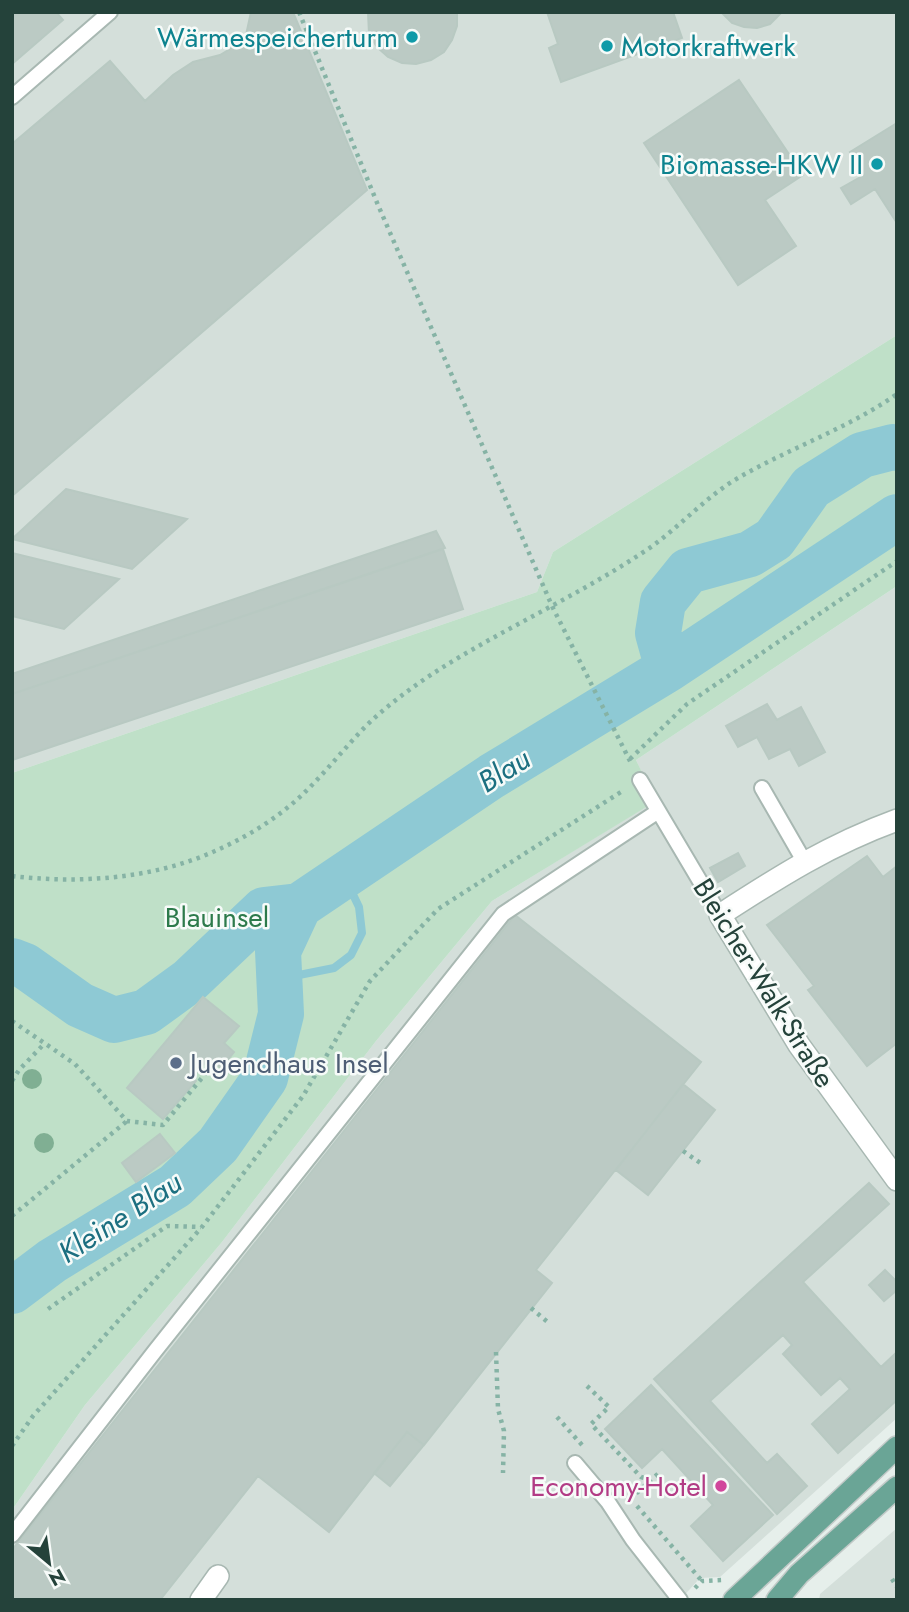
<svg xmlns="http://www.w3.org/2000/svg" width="909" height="1612" viewBox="0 0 909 1612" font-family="Jost,sans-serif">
	<rect width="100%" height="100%" fill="#e6efeb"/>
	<!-- built -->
	<path fill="#d4dfda" d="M 12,12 L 897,12 L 897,335 L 553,552 L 537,592 L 12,773 Z
		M 897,586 L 897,1418 L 720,1577 L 700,1578 L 680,1600 L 12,1600 L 12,1510 L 85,1405 L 222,1242 L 376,1041 L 492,901 L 655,801 L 636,760 Z
		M 897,1528 L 897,1600 L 819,1600 L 820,1594 Z"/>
	<!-- green -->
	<path fill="#bfe0c8" d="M 897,335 L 897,586 L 636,760 L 656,801 L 492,901 L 376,1041 L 222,1242 L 85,1405 L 12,1510 L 12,773 L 537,592 L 553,552 Z"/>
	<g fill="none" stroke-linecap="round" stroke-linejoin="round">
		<!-- stream -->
		<path stroke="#8ec9d4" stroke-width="8" d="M 279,979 L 334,968 L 351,955 L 362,933 L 359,907 L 344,876"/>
		<!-- river -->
		<path stroke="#8ec9d4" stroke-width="46" d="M 668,669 L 658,633 L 663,602 L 688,571 L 750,554 L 774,539 L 811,487 L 862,455 L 893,447 L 897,448
			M 12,961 L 25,966 L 80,1005 L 114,1020 L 146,1012 L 190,980 L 264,910 L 299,906 L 492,776 L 668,669 L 897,517
			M 12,1291 L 52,1261 L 175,1186 L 218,1145 L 265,1078 L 281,1014 L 278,951 L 299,906"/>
	</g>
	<!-- building -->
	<path fill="#bbcac4" stroke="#b8c9c2" stroke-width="2" d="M 12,12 L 56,12 L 63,20 L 12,64 Z
		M 251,12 L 293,12 L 367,190 L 12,496 L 12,144 L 110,61 L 145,101 L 173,75 L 193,62 L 220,55 L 235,46 L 246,35 Z
		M 368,12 L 457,12 L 457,26 L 452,40 L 444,52 L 431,60 L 416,64 L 402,63 L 388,57 L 377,47 L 369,34 Z
		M 547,12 L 673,12 L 682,38 L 561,82 L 549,48 L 558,44 Z
		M 721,12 L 782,12 L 770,24 L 757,28 L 744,27 L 732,23 Z
		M 739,80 L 803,175 L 765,200 L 796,246 L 738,285 L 644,143 Z
		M 897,123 L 897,223 L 875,189 L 851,204 L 841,188 L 864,175 L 850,152 Z
		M 66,489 L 187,519 L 132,569 L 12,539 Z
		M 436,531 L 445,548 L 12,694 L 12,674 Z
		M 443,549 L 463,609 L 12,760 L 12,694 Z
		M 12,553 L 119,579 L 64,629 L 12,616 Z
		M 767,704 L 777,720 L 801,707 L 825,752 L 799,766 L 790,749 L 769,759 L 757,737 L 738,747 L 726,726 Z
		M 738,853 L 745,866 L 718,882 L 710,868 Z
		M 867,856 L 883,877 L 897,866 L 897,1043 L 867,1066 L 808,990 L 814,986 L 767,925 Z
		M 515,915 L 701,1062 L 536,1270 L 552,1283 L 424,1445 L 407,1432 L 329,1532 L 258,1476 L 160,1600 L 12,1600 L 12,1550 Z
		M 203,997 L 239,1026 L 224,1043 L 234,1052 L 221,1068 L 209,1058 L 192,1078 L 196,1081 L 163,1119 L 127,1088 Z
		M 683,1084 L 715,1110 L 648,1195 L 616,1170 Z
		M 160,1134 L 175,1153 L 136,1182 L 122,1163 Z
		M 869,1183 L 889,1204 L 803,1282 L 881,1367 L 896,1353 L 897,1355 L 897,1400 L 838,1453 L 812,1424 L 850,1389 L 840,1378 L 821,1395 L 783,1354 L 792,1345 L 783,1335 L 710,1401 L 767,1463 L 777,1454 L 807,1486 L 777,1514 L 654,1379 Z
		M 885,1270 L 897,1282 L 897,1290 L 884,1301 L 869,1285 Z
		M 651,1385 L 773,1515 L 723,1561 L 691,1526 L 713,1505 L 662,1449 L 642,1468 L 605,1429 Z
		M 407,1432 L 424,1445 L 390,1486 L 374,1473 Z"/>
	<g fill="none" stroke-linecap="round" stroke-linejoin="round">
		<!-- service casing -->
		<g stroke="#a8b8b2" stroke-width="18">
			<path id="service" d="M 12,97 L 110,12
				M 640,780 L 720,915
				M 762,788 L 804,861
				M 575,1463 L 608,1502 L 633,1540 L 680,1600
				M 12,1535 L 155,1351 L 503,914 L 657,812"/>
		</g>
		<!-- minor casing -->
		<g stroke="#a8b8b2" stroke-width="24">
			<path id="minor" d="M 897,820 C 829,845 780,876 720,915 L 799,1045 L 897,1180
				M 201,1600 L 218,1576"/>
		</g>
		<!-- primary casing -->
		<g stroke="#c2cac8" stroke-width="24">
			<path id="primary" d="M 734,1600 L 897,1447
				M 777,1600 L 799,1574 L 897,1487"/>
		</g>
		<!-- path -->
		<path stroke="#86b3a5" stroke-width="4.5" stroke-dasharray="3.5 5" stroke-linecap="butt" d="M 299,12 L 378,205 L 552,606 L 631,763
			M 630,759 L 687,704 L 897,561
			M 12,876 C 79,884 153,879 215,851 C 247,837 278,818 303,794 C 326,772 346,746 368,724 C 390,703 415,685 440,669 C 505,628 577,596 642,553 C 675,532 700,502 733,481 C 786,449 846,430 897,394
			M 12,1021 L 75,1064 L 127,1121 L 163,1125 L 211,1067
			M 12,1081 L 19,1070 L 45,1043
			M 683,1151 L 702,1164
			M 12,1216 L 127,1121
			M 531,1308 L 550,1324
			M 48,1309 L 167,1226 L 201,1227
			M 496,1352 L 498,1409 L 504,1431 L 503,1473
			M 587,1386 L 609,1407 L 591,1424 L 641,1477 L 650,1480
			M 557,1417 L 582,1445
			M 12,1446 L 33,1416 L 202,1227 L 303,1096 L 370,981 L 438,909 L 624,790
			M 630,1499 L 661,1471
			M 637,1506 L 702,1581
			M 892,1579 L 897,1587
			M 695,1588 L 702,1581 L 722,1580"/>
		<!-- service -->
		<use href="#service" stroke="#fff" stroke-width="14"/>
		<!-- minor -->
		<use href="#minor" stroke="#fff" stroke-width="21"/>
		<!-- primary -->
		<use href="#primary" stroke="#6aa596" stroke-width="21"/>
	</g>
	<!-- trees -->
	<g fill="#80af93">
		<circle cx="32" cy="1079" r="10"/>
		<circle cx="44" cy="1143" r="10"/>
	</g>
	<!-- markers -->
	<g fill="#0f9aa8" stroke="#f7fbf9" stroke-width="2.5">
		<circle cx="412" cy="37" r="7"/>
		<circle cx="607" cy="46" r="7"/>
		<circle cx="877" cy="164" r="7"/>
	</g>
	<circle fill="#5c6f8a" stroke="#f7fbf9" stroke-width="2.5" cx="176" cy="1063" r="7"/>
	<circle fill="#d1479c" stroke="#f7fbf9" stroke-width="2.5" cx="721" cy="1486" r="7"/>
	<g text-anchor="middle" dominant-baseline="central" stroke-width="5" stroke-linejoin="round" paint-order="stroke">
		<!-- culture labels -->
		<g font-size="28" fill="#0d838f" stroke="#f7fbf9" text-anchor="end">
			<text x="398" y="37">Wärmespeicherturm</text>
			<text x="621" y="46" text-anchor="start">Motorkraftwerk</text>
			<text x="863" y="164">Biomasse-HKW II</text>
		</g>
		<!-- park labels -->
		<g font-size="28" fill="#2d7a4b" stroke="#f7fbf9">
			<text x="217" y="917">Blauinsel</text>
		</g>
		<!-- street labels -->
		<g font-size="28" fill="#24423a" stroke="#f7fbf9">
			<text transform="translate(764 983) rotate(58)">Bleicher-Walk-Straße</text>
		</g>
		<!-- service labels -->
		<g font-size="28" fill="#4e5e75" stroke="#f7fbf9" text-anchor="start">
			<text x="190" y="1063">Jugendhaus Insel</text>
		</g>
		<!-- hotel labels -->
		<g font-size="28" fill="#b23c85" stroke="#f7fbf9" text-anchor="end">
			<text x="707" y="1486">Economy-Hotel</text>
		</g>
		<!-- water labels -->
		<g font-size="30" font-style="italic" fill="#1c6f80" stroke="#f7fbf9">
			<text transform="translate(504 770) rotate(-32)">Blau</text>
			<text transform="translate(120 1217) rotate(-33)">Kleine Blau</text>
		</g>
	</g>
	<!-- border -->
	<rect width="909" height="1612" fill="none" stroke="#24423a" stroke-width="28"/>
	<!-- north arrow -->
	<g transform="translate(49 1563) rotate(151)" stroke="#f7fbf9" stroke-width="5" paint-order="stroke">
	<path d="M0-5L12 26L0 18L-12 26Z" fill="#24423a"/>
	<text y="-10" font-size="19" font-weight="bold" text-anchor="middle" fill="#24423a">N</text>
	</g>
</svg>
